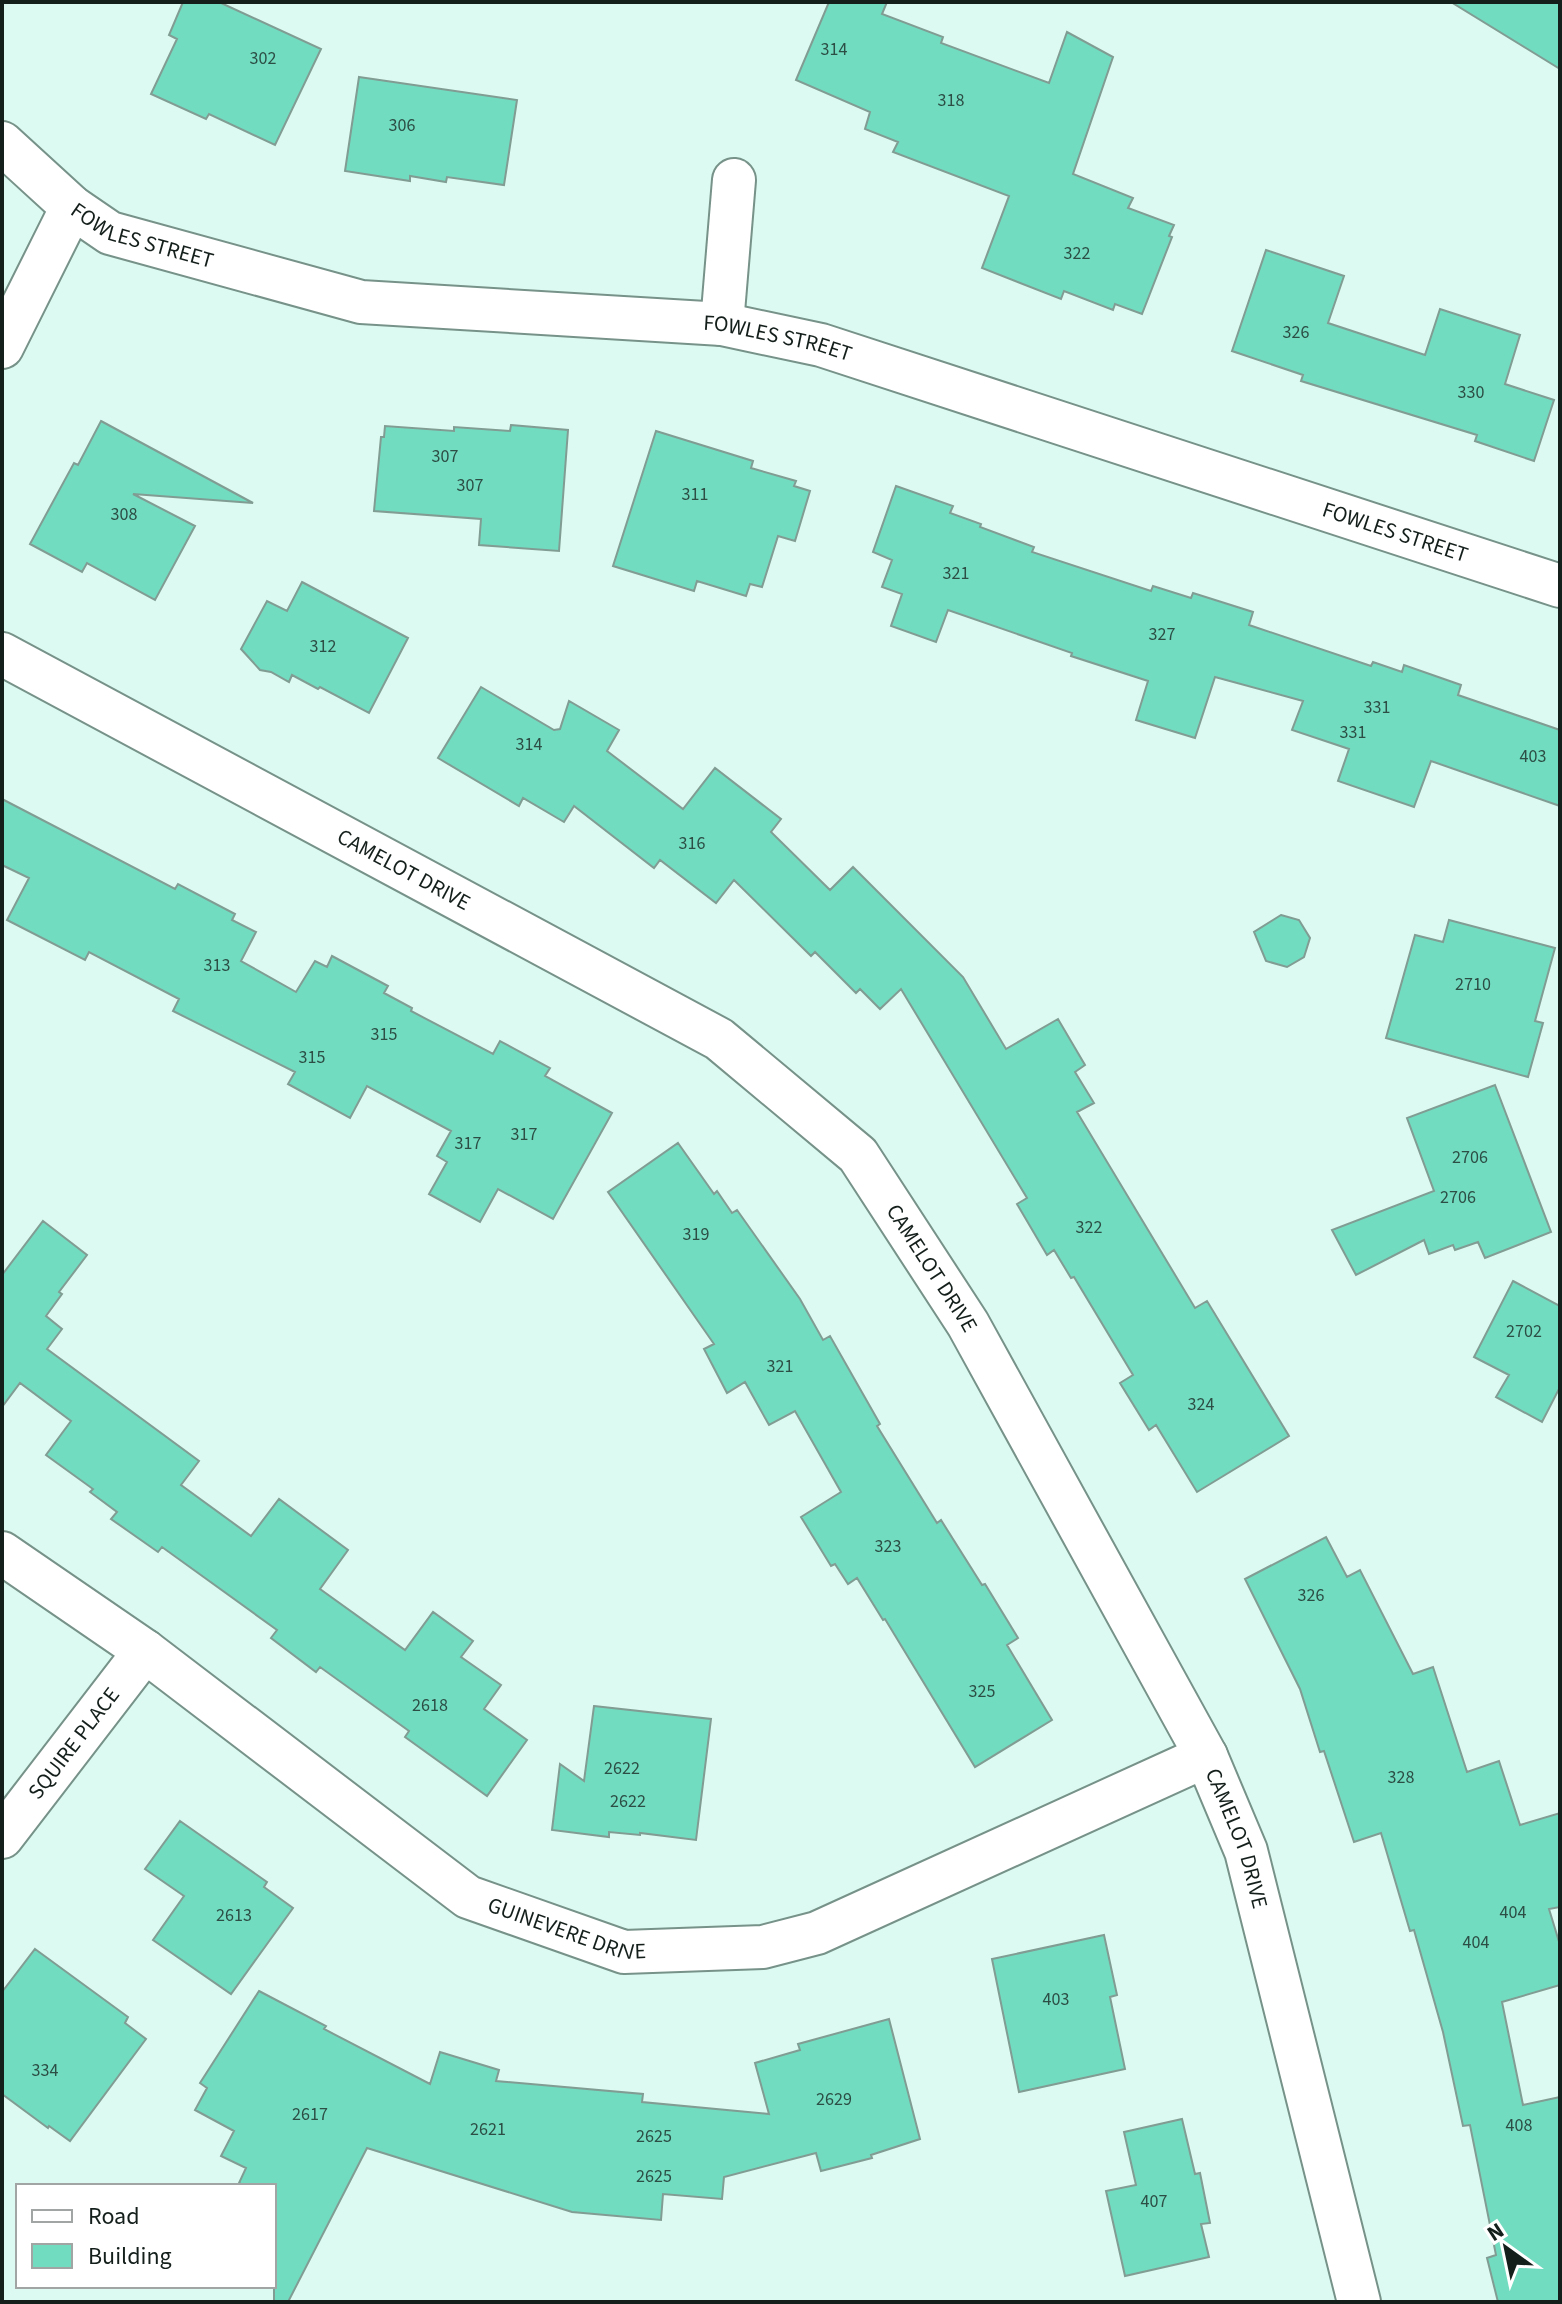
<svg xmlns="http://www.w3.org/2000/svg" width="1562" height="2304" viewBox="0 0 1562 2304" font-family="'Source Sans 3',sans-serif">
	<rect width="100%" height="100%" fill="#dcfaf1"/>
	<!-- building -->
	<path fill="#72dcc0" stroke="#809c93" stroke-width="2" d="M 183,2 L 219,2 L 321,49 L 275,145 L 209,114 L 206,119 L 151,94 L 177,39 L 169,35 Z
		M 829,2 L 887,2 L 882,14 L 943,37 L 941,43 L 1049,83 L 1067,32 L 1113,57 L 1073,174 L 1133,198 L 1128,208 L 1174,225 L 1169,236 L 1172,237 L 1142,314 L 1115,304 L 1113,310 L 1064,291 L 1061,299 L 982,268 L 1009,196 L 893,152 L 898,142 L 865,129 L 870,112 L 796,80 Z
		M 1451,2 L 1560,2 L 1560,69 Z
		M 359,77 L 517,100 L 504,185 L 447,177 L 446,182 L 410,176 L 410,181 L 345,171 Z
		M 1266,250 L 1344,276 L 1328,323 L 1425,355 L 1440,309 L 1520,335 L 1505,384 L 1554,400 L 1534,461 L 1475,441 L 1477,435 L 1301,381 L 1303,375 L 1232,351 Z
		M 101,421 L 253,503 L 133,494 L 195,526 L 155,600 L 87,563 L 82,572 L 30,544 L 74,463 L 78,465 Z
		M 511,425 L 568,430 L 559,551 L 479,545 L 481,519 L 374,511 L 381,437 L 384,437 L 385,426 L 454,431 L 454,427 L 510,431 Z
		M 656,431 L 753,461 L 751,468 L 796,481 L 794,486 L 810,491 L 795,541 L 778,536 L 762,587 L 750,584 L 746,596 L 697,581 L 694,591 L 613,566 Z
		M 896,486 L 953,506 L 950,513 L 981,524 L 980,527 L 1034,547 L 1032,552 L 1151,591 L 1153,586 L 1191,598 L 1193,593 L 1253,612 L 1249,625 L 1371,666 L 1373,662 L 1402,672 L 1404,665 L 1461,685 L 1458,695 L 1560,730 L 1560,806 L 1431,761 L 1414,807 L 1338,781 L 1349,749 L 1292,730 L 1303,701 L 1215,677 L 1195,738 L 1136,720 L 1148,681 L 1071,656 L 1072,653 L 948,610 L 936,642 L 891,626 L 902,594 L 882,587 L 892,560 L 873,552 Z
		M 302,582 L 408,638 L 369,713 L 320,687 L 318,689 L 292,675 L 289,682 L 271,672 L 260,670 L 241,649 L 267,601 L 287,611 Z
		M 481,687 L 554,730 L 560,729 L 569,701 L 619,730 L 607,751 L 683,809 L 715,768 L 781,819 L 771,832 L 830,890 L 853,867 L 963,977 L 1006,1049 L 1058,1019 L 1085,1065 L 1075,1072 L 1094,1103 L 1077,1112 L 1195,1308 L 1207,1301 L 1289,1436 L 1197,1492 L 1156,1425 L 1149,1430 L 1120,1383 L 1133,1375 L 1074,1277 L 1071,1278 L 1054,1250 L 1047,1255 L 1017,1204 L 1027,1198 L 901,989 L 880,1009 L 860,989 L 856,993 L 815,952 L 811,956 L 734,880 L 716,903 L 660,860 L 654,868 L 574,806 L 564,822 L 523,798 L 519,806 L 438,758 Z
		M 2,799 L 175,889 L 178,884 L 235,914 L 232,920 L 256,932 L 241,961 L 296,992 L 315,961 L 327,967 L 332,956 L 388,986 L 384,993 L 412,1008 L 411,1011 L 493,1054 L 500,1041 L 550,1068 L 545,1076 L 612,1113 L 553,1219 L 498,1189 L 480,1222 L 429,1194 L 447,1162 L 437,1156 L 451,1131 L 367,1086 L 350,1118 L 288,1084 L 295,1072 L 173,1011 L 179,999 L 89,952 L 85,960 L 7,920 L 29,878 L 2,865 Z
		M 1281,915 L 1299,920 L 1310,938 L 1304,957 L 1287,967 L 1266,961 L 1254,932 Z
		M 1449,920 L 1555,948 L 1535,1021 L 1543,1023 L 1528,1077 L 1386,1038 L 1415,935 L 1443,942 Z
		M 1495,1085 L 1551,1232 L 1485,1258 L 1478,1242 L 1455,1250 L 1453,1245 L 1429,1254 L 1424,1240 L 1356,1275 L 1332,1230 L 1434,1191 L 1407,1118 Z
		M 678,1143 L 714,1194 L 717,1191 L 732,1213 L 737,1210 L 800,1299 L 823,1340 L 830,1336 L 880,1424 L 877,1426 L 937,1523 L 941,1520 L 982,1585 L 985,1584 L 1018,1638 L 1007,1645 L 1052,1720 L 975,1767 L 885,1619 L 883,1620 L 857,1578 L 848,1584 L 835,1564 L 831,1566 L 801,1517 L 841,1492 L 795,1411 L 769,1425 L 745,1382 L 727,1393 L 704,1349 L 714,1344 L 608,1192 Z
		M 43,1221 L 87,1255 L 59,1292 L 62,1294 L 46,1316 L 62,1329 L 47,1349 L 199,1461 L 181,1485 L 251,1536 L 279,1499 L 348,1550 L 320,1589 L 405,1650 L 433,1612 L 473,1641 L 461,1657 L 501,1685 L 484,1709 L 527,1740 L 487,1796 L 405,1737 L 409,1731 L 320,1667 L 316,1672 L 271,1638 L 277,1630 L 162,1547 L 158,1552 L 111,1519 L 117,1512 L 90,1492 L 93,1489 L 46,1455 L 71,1421 L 20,1383 L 2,1407 L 2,1275 Z
		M 1513,1281 L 1560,1306 L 1560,1387 L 1542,1422 L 1496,1397 L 1509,1375 L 1474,1357 Z
		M 1326,1537 L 1347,1577 L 1360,1570 L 1413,1674 L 1433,1667 L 1467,1772 L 1499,1761 L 1520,1825 L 1560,1813 L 1560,1907 L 1549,1909 L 1560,1945 L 1560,1985 L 1502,2002 L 1523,2105 L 1560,2097 L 1560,2302 L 1498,2302 L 1487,2258 L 1496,2255 L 1470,2125 L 1463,2126 L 1443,2032 L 1414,1930 L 1410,1931 L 1381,1833 L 1354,1842 L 1324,1751 L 1320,1752 L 1300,1689 L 1245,1579 Z
		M 594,1706 L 711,1719 L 696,1840 L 640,1833 L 640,1835 L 609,1832 L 609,1837 L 552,1830 L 560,1764 L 584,1781 Z
		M 180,1821 L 267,1882 L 264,1887 L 293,1908 L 231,1994 L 153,1940 L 184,1896 L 145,1869 Z
		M 1104,1935 L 1117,1995 L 1110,1997 L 1125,2069 L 1019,2092 L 992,1959 Z
		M 35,1949 L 128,2017 L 125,2023 L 146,2039 L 70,2141 L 49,2126 L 48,2128 L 2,2094 L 2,1992 Z
		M 259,1991 L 326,2026 L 324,2029 L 430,2084 L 440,2052 L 499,2070 L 496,2081 L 643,2094 L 642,2102 L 769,2114 L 755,2063 L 800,2050 L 798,2044 L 889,2019 L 920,2139 L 871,2155 L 872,2158 L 821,2171 L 816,2153 L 724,2177 L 722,2199 L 663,2194 L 661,2220 L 572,2212 L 367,2148 L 288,2302 L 274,2302 L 274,2186 L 245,2186 L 239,2183 L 246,2168 L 221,2156 L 234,2131 L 195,2110 L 207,2088 L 200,2083 Z
		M 1182,2119 L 1195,2174 L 1200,2173 L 1210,2223 L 1201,2224 L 1209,2257 L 1125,2276 L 1106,2191 L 1136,2185 L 1124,2132 Z"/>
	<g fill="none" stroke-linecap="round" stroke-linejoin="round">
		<!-- street casing -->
		<g stroke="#769289" stroke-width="46">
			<g id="street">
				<path id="s1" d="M 2,143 L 72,207 L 110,233 L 361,302 L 722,324 L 821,345 L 1560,586"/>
				<path d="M 722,324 L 734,180"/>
				<path d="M 2,347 L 72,207"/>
				<path id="s2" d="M 2,654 L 719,1039 L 858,1155 L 968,1324 L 1206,1756 L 1246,1851 L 1359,2302"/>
				<path id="s3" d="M 2,1553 L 145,1651 L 468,1897 L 624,1952 L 763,1947 L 817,1933 L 1206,1756"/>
				<path id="s4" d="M 2,1837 L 145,1651"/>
			</g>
		</g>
		<!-- street -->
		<use href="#street" stroke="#fff" stroke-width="42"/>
	</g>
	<g text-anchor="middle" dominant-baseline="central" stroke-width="7" stroke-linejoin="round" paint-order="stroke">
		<!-- number labels -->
		<g font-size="18" fill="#2c4e45">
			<text x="834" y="49">314</text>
			<text x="263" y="58">302</text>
			<text x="951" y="100">318</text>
			<text x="402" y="125">306</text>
			<text x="1077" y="253">322</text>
			<text x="1296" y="332">326</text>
			<text x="1471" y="392">330</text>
			<text x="445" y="456">307</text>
			<text x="470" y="485">307</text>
			<text x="695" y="494">311</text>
			<text x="124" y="514">308</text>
			<text x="956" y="573">321</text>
			<text x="1162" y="634">327</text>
			<text x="323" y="646">312</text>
			<text x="1377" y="707">331</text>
			<text x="1353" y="732">331</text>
			<text x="529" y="744">314</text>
			<text x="1533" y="756">403</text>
			<text x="692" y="843">316</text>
			<text x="217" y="965">313</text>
			<text x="1473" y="984">2710</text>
			<text x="384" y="1034">315</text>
			<text x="312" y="1057">315</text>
			<text x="524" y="1134">317</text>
			<text x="468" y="1143">317</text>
			<text x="1470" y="1157">2706</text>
			<text x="1458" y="1197">2706</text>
			<text x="1089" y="1227">322</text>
			<text x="696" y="1234">319</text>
			<text x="1524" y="1331">2702</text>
			<text x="780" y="1366">321</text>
			<text x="1201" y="1404">324</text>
			<text x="888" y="1546">323</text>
			<text x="1311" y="1595">326</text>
			<text x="982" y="1691">325</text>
			<text x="430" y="1705">2618</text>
			<text x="622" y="1768">2622</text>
			<text x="1401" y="1777">328</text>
			<text x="628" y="1801">2622</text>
			<text x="1513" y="1912">404</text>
			<text x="234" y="1915">2613</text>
			<text x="1476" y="1942">404</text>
			<text x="1056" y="1999">403</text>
			<text x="45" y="2070">334</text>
			<text x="834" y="2099">2629</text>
			<text x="310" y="2114">2617</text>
			<text x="1519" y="2125">408</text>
			<text x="488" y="2129">2621</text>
			<text x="654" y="2136">2625</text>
			<text x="654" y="2176">2625</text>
			<text x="1154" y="2201">407</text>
		</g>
		<!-- street labels -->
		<g font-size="22" fill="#141f1c" stroke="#fff">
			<text stroke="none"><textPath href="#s1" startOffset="172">FOWLES STREET</textPath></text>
			<text stroke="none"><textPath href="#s1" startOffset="820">FOWLES STREET</textPath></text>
			<text stroke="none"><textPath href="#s1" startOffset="1468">FOWLES STREET</textPath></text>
			<text stroke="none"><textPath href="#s2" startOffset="456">CAMELOT DRIVE</textPath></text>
			<text stroke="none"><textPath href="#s2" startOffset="1130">CAMELOT DRIVE</textPath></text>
			<text stroke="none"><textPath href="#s4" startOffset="118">SQUIRE PLACE</textPath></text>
			<text stroke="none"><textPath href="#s2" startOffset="1778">CAMELOT DRIVE</textPath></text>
			<text stroke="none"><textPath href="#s3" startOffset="684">GUINEVERE DRIVE</textPath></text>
		</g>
	</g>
	<!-- border -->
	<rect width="1562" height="2304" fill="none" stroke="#141f1c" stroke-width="8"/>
	<!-- legend -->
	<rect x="16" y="2184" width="260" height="104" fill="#ffffff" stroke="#a1a5a4" stroke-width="2"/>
	<rect x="32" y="2210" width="40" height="12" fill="#ffffff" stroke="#a1a5a4" stroke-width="2"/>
	<text x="88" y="2224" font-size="24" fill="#141f1c">Road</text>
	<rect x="32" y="2244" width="40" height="24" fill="#72dcc0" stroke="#a1a5a4" stroke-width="2"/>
	<text x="88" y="2264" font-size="24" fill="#141f1c">Building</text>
	<!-- north arrow -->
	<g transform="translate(1506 2248) rotate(327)" stroke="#ffffff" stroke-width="6" paint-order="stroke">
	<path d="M0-6L14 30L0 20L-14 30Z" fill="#141f1c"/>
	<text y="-12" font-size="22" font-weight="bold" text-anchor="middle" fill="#141f1c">N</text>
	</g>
</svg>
